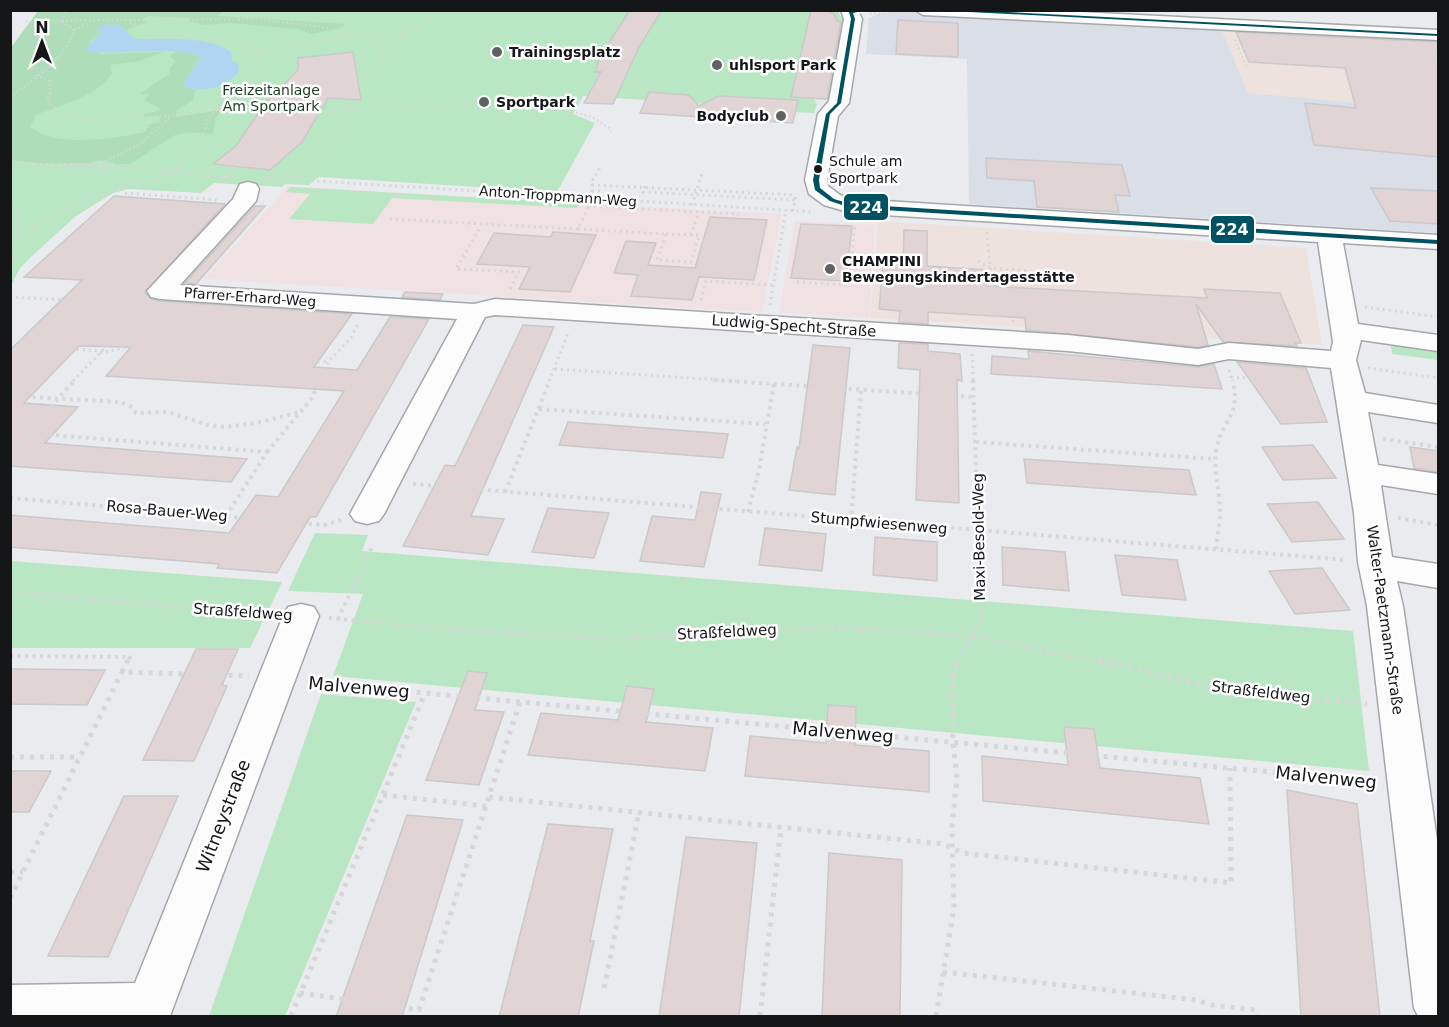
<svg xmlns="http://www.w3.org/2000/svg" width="1449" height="1027" viewBox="0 0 1449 1027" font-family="'DejaVu Sans',sans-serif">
	<rect width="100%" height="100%" fill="#eaebef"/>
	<!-- commercial -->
	<path fill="#eee2de" d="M 1220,26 L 1438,39 L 1438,166 L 1247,93 Z
		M 878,221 L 1306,248 L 1322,345 L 870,318 Z"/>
	<!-- built -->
	<path fill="#dadee7" d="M 900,11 L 1220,26 L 1248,93 L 1438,110 L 1438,233 L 969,204 L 967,59 L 866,54 L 869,18 L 878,14 Z"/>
	<!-- education -->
	<path fill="#f0e1e3" d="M 288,186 L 612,205 L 782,214 L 762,312 L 204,279 Z
		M 795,221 L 875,225 L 869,318 L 779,312 Z"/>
	<!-- green -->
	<path fill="#b9e6c3" d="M 837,10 L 844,21 L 831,100 L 814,99 L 817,104 L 814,113 L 759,110 L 758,107 L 583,96 L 573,114 L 595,123 L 557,192 L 319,177 L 309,185 L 285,184 L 282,187 L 214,183 L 201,193 L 129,189 L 113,193 L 76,216 L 34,254 L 20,268 L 11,286 L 11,49 L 38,11 Z
		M 290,187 L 579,203 L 577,208 L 392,198 L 373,224 L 289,219 L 310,194 L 286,192 Z
		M 1391,345 L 1438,352 L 1438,360 L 1392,354 Z
		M 315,533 L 368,535 L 362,551 L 1353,631 L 1369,771 L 333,676 L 363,594 L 288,591 Z
		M 10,561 L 11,561 L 282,582 L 250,648 L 11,648 Z
		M 321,694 L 416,702 L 285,1016 L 209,1016 Z"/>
	<!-- forest -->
	<path fill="#afddb9" d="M 224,10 L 217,16 L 346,24 L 340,28 L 312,34 L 297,29 L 231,23 L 204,25 L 188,21 L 190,18 L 148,16 L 142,19 L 147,22 L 130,28 L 126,32 L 116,24 L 105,25 L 97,29 L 99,34 L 89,42 L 101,54 L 164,52 L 136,62 L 110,65 L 112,73 C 101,95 58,106 36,115 L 30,127 C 55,148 114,139 145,132 L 147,128 L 151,127 L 147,125 L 160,122 L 159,116 L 144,117 L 143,114 L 159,111 L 160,108 L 144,100 L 149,96 L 148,94 L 140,94 L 169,74 L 170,67 L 176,62 L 170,56 L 179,50 L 201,56 L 182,86 L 196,90 L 193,100 L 176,111 L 176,117 L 221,110 L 216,117 L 213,134 L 189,132 L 175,135 L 130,164 L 117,164 L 101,160 L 89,163 L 44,164 L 11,160 L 10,49 L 38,11 Z"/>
	<!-- water -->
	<path fill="#b1d5f0" d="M 116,24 C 126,27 127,37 138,39 C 167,40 206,35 231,52 L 232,61 L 238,64 L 239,72 C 223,89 204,93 182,86 L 201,57 C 183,45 114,55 88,52 L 86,48 L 99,34 L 97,27 Z"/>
	<!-- building -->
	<path fill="#e0d4d4" stroke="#cac9cb" stroke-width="1.5" d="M 630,10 L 662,10 L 639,47 L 613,104 L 584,103 L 601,72 L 595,72 L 600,57 Z
		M 811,10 L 826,10 L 834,14 L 837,21 L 841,22 L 827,99 L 791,97 Z
		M 898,20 L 958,23 L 958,57 L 896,54 Z
		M 1236,32 L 1438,42 L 1438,157 L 1314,145 L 1305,103 L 1356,108 L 1345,68 L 1249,62 Z
		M 353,52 L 361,100 L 328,98 L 302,142 L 270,170 L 213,164 L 236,146 L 265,103 L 298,70 L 298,58 Z
		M 649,92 L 689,95 L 699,106 L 719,96 L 798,100 L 793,123 L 640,113 Z
		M 986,158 L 1122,165 L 1130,196 L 1115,195 L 1119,212 L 1037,207 L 1034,181 L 987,178 Z
		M 1371,188 L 1438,191 L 1438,224 L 1390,221 Z
		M 114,196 L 225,204 L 145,292 L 151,299 L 160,301 L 352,314 L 314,367 L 357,370 L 390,317 L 429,319 L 316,517 L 310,517 L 277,573 L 217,568 L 219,564 L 10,547 L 10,515 L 229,533 L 256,495 L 278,497 L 344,391 L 106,376 L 131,347 L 79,346 L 24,403 L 78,407 L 45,443 L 247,459 L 231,482 L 10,466 L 10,350 L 82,280 L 24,277 Z
		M 255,206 L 265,206 L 196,284 L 185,283 Z
		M 710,217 L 767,220 L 754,280 L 699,277 L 692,300 L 631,296 L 638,275 L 614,273 L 626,241 L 656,243 L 648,265 L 695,268 Z
		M 801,224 L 852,226 L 846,281 L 791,278 Z
		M 904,230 L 927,231 L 927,266 L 987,270 L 988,286 L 1207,298 L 1204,289 L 1280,293 L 1301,343 L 1295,343 L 1297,346 L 1223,342 L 1196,304 L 1208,345 L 1198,347 L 1026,330 L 1025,318 L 928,312 L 928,324 L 899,322 L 900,311 L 879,309 L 883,263 L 903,264 Z
		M 553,232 L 596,235 L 570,292 L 519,289 L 530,267 L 477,264 L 494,233 L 551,237 Z
		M 405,292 L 443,294 L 440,300 L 402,297 Z
		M 523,325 L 554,327 L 471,516 L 504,519 L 488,555 L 403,546 L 445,465 L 455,466 Z
		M 899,343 L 928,344 L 928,351 L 960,354 L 962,381 L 957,380 L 959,503 L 916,500 L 920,370 L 898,368 Z
		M 813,345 L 850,348 L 835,495 L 789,490 L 797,447 L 799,448 Z
		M 1028,351 L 1198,367 L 1214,364 L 1222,389 L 991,374 L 992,356 L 1029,359 Z
		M 1237,362 L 1306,368 L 1327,422 L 1281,424 Z
		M 568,422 L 728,434 L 723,458 L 559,445 Z
		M 1313,445 L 1336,478 L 1283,480 L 1262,447 Z
		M 1410,447 L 1438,451 L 1438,472 L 1414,468 Z
		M 1024,459 L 1189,470 L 1196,495 L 1027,483 Z
		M 701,492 L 721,494 L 704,567 L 640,561 L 652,516 L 695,520 Z
		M 1318,502 L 1344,539 L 1292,542 L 1267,504 Z
		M 548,508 L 609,513 L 594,558 L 532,552 Z
		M 765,528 L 826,534 L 822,571 L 759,565 Z
		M 875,537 L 937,542 L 937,581 L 873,575 Z
		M 1002,547 L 1065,552 L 1069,591 L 1003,585 Z
		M 1115,555 L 1177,560 L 1186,600 L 1122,595 Z
		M 1322,568 L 1350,610 L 1295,614 L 1269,571 Z
		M 196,649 L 238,649 L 222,685 L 227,686 L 194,761 L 143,760 Z
		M 10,669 L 21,669 L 105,670 L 87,705 L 10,704 Z
		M 468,671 L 487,673 L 475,710 L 504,712 L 479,785 L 426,780 Z
		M 627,686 L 654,689 L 646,722 L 713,728 L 705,771 L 528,755 L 541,713 L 618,720 Z
		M 828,705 L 856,707 L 855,745 L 929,751 L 929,792 L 745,776 L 750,736 L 826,743 Z
		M 1064,727 L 1094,729 L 1100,768 L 1200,778 L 1209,824 L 983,801 L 982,756 L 1068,765 Z
		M 10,771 L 51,771 L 29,812 L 10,812 Z
		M 1287,790 L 1357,804 L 1380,1017 L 1301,1017 Z
		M 124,796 L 178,796 L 108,957 L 48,956 Z
		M 407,815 L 463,820 L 402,1017 L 336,1017 Z
		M 548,824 L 613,829 L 590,941 L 594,941 L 578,1017 L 499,1017 Z
		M 686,837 L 757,843 L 739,1017 L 659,1017 Z
		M 829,853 L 902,860 L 900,1017 L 822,1017 Z"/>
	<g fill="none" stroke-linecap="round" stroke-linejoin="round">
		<!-- minor casing -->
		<g stroke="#a6a7aa" stroke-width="3">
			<path id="minor" d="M 841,10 L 858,10 L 862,19 L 849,103 L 838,116 L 827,180 L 828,186 L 840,195 L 853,199 L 1438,235 L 1438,249 L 1343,243 L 1358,324 L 1438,335 L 1438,351 L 1361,340 L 1356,360 L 1365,393 L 1438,405 L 1438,423 L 1368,412 L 1378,465 L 1438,474 L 1438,494 L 1381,485 L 1392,557 L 1438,564 L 1438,588 L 1397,581 L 1403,606 L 1438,847 L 1438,1016 L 1418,1016 L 1414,1008 L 1367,606 L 1358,562 L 1354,513 L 1331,368 L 1229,359 L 1198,365 L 1068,351 L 495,315 L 485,317 L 384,514 L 379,521 L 367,524 L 355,521 L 350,514 L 457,319 L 160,299 L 151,297 L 147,291 L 233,199 L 240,184 L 248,182 L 256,184 L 259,189 L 256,201 L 180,285 L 474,304 L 495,299 L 1068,335 L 1198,349 L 1229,343 L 1331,351 L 1333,342 L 1318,242 L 851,213 L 824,205 L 809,194 L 805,180 L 818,114 L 829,101 L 844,19 Z
				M 915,10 L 1041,10 L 1438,30 L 1438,40 L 923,15 Z
				M 301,604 L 314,607 L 319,616 L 170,1016 L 10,1016 L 10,985 L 135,983 L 283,616 L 288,607 Z"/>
		</g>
		<!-- path-far3 -->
		<path stroke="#d6d7d8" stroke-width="2" stroke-dasharray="1.5 3" stroke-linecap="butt" d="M 870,14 L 904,11
			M 239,20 L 249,10
			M 26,21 L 254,19 L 317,26 L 377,41 L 383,47 L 377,64 L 351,93 L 349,108 L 340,126 L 303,166
			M 61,21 L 67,10
			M 130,22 L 157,33 L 225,39 L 257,50 L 360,37
			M 74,30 L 89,23
			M 368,37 C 395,37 418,32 436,10
			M 1235,40 L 1246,66
			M 1238,48 L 1334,53
			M 1401,52 L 1410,56 L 1438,58
			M 383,54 L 406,35
			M 1363,54 L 1379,51
			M 1363,54 L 1380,59 L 1410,59 L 1410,56
			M 36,75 L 50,81 L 51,91 L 47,99 L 53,107 L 64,113 L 85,118 L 171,116 L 223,105 L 327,112 L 367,106 L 471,107 L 570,111 L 592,117 L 611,129 L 610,133
			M 10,98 C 34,78 64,61 74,30 L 62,21
			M 10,162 L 40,166
			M 101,163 L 139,145 L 170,117
			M 50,166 L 106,166
			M 180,166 L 187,153 L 203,136 L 208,118 L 255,80 L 261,67 L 257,50
			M 235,166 L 264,139 L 285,108 L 321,67 L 319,43"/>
		<!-- path-far2 -->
		<path stroke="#d6d7d8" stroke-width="3" stroke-dasharray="2 4" stroke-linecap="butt" d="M 28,164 L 97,165 L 232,178
			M 294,176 L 317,181 L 813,212
			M 223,177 L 237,164
			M 264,178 L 294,176 L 305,164
			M 592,185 L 796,195
			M 645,186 L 643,192 L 795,200
			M 10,191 C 22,218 17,245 10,272
			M 592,191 L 602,191
			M 125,193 L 217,200
			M 692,205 L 702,174
			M 588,206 L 739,214
			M 793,211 L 796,196
			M 390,219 L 578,229 L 592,199 L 592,181 L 600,168
			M 94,221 L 188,230
			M 482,224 L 456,269 L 519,272 L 510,289
			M 578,229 L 666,234
			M 987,232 L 995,320
			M 666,234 L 699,235 L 691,262 L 657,260 Z
			M 691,235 L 699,212
			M 16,238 L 57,213 L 87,199 L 177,171 L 181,164
			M 57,255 L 157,264
			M 978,261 L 990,268 L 1031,271
			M 797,282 L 849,285 L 855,224
			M 10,297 L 144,304
			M 701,300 L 706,281 L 773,285
			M 770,305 L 786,210
			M 1365,307 L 1438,317
			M 1013,322 L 1010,289 L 1014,284 L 1032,275
			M 119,333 L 134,346 L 328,362
			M 29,346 L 102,351
			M 100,353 L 133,346
			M 972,354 L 973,381
			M 1368,368 L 1438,378
			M 555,369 L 736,381
			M 1229,370 L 1232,381
			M 1231,377 L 1251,378
			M 73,381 L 147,304
			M 320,381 L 328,362 L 350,339 L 358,324
			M 549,381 L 569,331"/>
		<!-- path-far1 -->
		<path stroke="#d6d7d8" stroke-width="4" stroke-dasharray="3 4.5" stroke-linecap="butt" d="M 714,380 L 974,397
			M 10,396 L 120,402 L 132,407 L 136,413 L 168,412 L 208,425 L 224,427 L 257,423 L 300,412
			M 539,409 L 765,424
			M 26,433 L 267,452 L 226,516
			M 1383,439 L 1438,447
			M 976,442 L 1215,459
			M 10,451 L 75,380
			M 267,452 L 312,398 L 320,380
			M 413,484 L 1347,560
			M 505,492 L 550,380
			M 10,498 L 324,525 L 341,520
			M 748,512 L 759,470 L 774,383
			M 1398,518 L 1438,525
			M 851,521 L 861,389
			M 1216,549 C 1217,537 1220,524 1220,511 C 1220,490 1212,467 1217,446 C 1224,417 1242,414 1232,380
			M 10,592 L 271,615
			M 329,618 L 452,630 L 617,639 L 771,629 L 844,628 L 969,636 L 1105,662
			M 338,619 L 372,547
			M 10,656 L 130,657 L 127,662
			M 958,662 L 981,618 L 973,380"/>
		<!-- path -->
		<path stroke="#d6d7d8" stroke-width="5" stroke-dasharray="4 6" stroke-linecap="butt" d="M 128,660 L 122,672 L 249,676
			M 1099,660 L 1230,691 L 1367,704
			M 307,682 L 1378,782
			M 10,757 L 79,757
			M 383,795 L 486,806
			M 489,797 L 943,844 L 963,853 L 1231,883 L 1230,768
			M 10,872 L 23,872
			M 10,898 L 122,672
			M 943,972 L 1196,1000 L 1212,1005 L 1256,1010 L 1257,1016
			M 604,988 L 639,813
			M 300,993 L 419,1010 L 520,702
			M 291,1016 L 425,693
			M 760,1016 L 781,828
			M 936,1016 L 954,908 L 952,826 L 957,779 L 953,742 L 953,672 L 959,660"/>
		<!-- minor -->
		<use href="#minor" fill="#fcfcfd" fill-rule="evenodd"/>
		<!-- bus-1 casing -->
		<g stroke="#fff" stroke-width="4">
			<path id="bus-1" d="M 853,10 L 866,10 L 853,13 L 855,19 L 841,103 L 830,114 L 819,180 L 820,188 L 834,199 L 851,204 L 1438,240 L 1438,244 L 851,208 L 830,201 L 815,190 L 813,180 L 826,114 L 837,103 L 851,19 L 849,12 Z
				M 967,10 L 1438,34 L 1438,36 L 931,10 Z"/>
		</g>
		<!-- bus-1 -->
		<use href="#bus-1" fill="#005262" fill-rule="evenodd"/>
	</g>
	<!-- markers -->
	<g fill="#606163" stroke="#fff" stroke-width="2">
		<circle cx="497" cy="52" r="6"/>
		<circle cx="717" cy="65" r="6"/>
		<circle cx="484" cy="102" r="6"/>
		<circle cx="781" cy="116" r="6"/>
		<circle cx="830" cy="269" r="6"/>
	</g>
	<circle fill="#151618" stroke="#fff" stroke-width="2" cx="818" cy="169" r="5"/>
	<g text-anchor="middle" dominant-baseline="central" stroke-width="5" stroke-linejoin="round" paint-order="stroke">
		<!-- far-poi labels -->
		<g font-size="14" font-weight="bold" fill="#151618" stroke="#fff" text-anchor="start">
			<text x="509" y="52">Trainingsplatz</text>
			<text x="729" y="65">uhlsport Park</text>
			<text x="496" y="102">Sportpark</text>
			<text x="769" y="116" text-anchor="end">Bodyclub</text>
			<text x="842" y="261">CHAMPINI<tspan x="842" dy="16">Bewegungskindertagesstätte</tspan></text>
		</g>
		<!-- far-park labels -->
		<g font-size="14" fill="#183a1f" stroke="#fff">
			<text x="271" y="90">Freizeitanlage<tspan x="271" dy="16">Am Sportpark</tspan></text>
		</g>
		<!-- bus labels -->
		<g font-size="14" fill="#151618" stroke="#fff" text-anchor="start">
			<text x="829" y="161">Schule am<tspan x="829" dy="17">Sportpark</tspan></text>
		</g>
		<!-- far-street labels -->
		<g font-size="14" fill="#151618" stroke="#fff">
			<text transform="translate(558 196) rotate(4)">Anton-Troppmann-Weg</text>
			<text transform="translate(250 297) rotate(4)">Pfarrer-Erhard-Weg</text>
		</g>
		<!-- street labels -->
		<g font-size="15" fill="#151618" stroke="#fff">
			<text transform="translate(794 326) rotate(4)">Ludwig-Specht-Straße</text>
			<text transform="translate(167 511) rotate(5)">Rosa-Bauer-Weg</text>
			<text transform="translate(879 523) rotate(5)">Stumpfwiesenweg</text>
			<text transform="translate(979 537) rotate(-91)">Maxi-Besold-Weg</text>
			<text transform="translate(243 612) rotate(4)">Straßfeldweg</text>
			<text transform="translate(1385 620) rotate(82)">Walter-Paetzmann-Straße</text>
			<text transform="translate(727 632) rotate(-3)">Straßfeldweg</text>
			<text transform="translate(1261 692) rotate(7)">Straßfeldweg</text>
		</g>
		<!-- near-street labels -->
		<g font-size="18" fill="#151618" stroke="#fff">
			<text transform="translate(359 687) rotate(5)">Malvenweg</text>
			<text transform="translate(843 732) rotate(5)">Malvenweg</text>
			<text transform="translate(1326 777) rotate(6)">Malvenweg</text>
			<text transform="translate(223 816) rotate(-69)">Witneystraße</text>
		</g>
	</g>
	<g stroke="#fff" stroke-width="2">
		<rect x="843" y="193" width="46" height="28" rx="6" fill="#005262"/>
		<rect x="1210" y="215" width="45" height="29" rx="6" fill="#005262"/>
	</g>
	<g font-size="16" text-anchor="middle" font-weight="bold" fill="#fff">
		<text x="866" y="213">224</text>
		<text x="1232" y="235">224</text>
	</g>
	<!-- border -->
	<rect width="1449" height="1027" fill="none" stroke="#151618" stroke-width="24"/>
	<!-- north arrow -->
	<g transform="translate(42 42)" stroke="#ffffff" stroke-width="4.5" paint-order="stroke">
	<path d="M0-4.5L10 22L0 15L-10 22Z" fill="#151618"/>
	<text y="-9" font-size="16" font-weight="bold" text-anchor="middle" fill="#151618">N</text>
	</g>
</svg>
